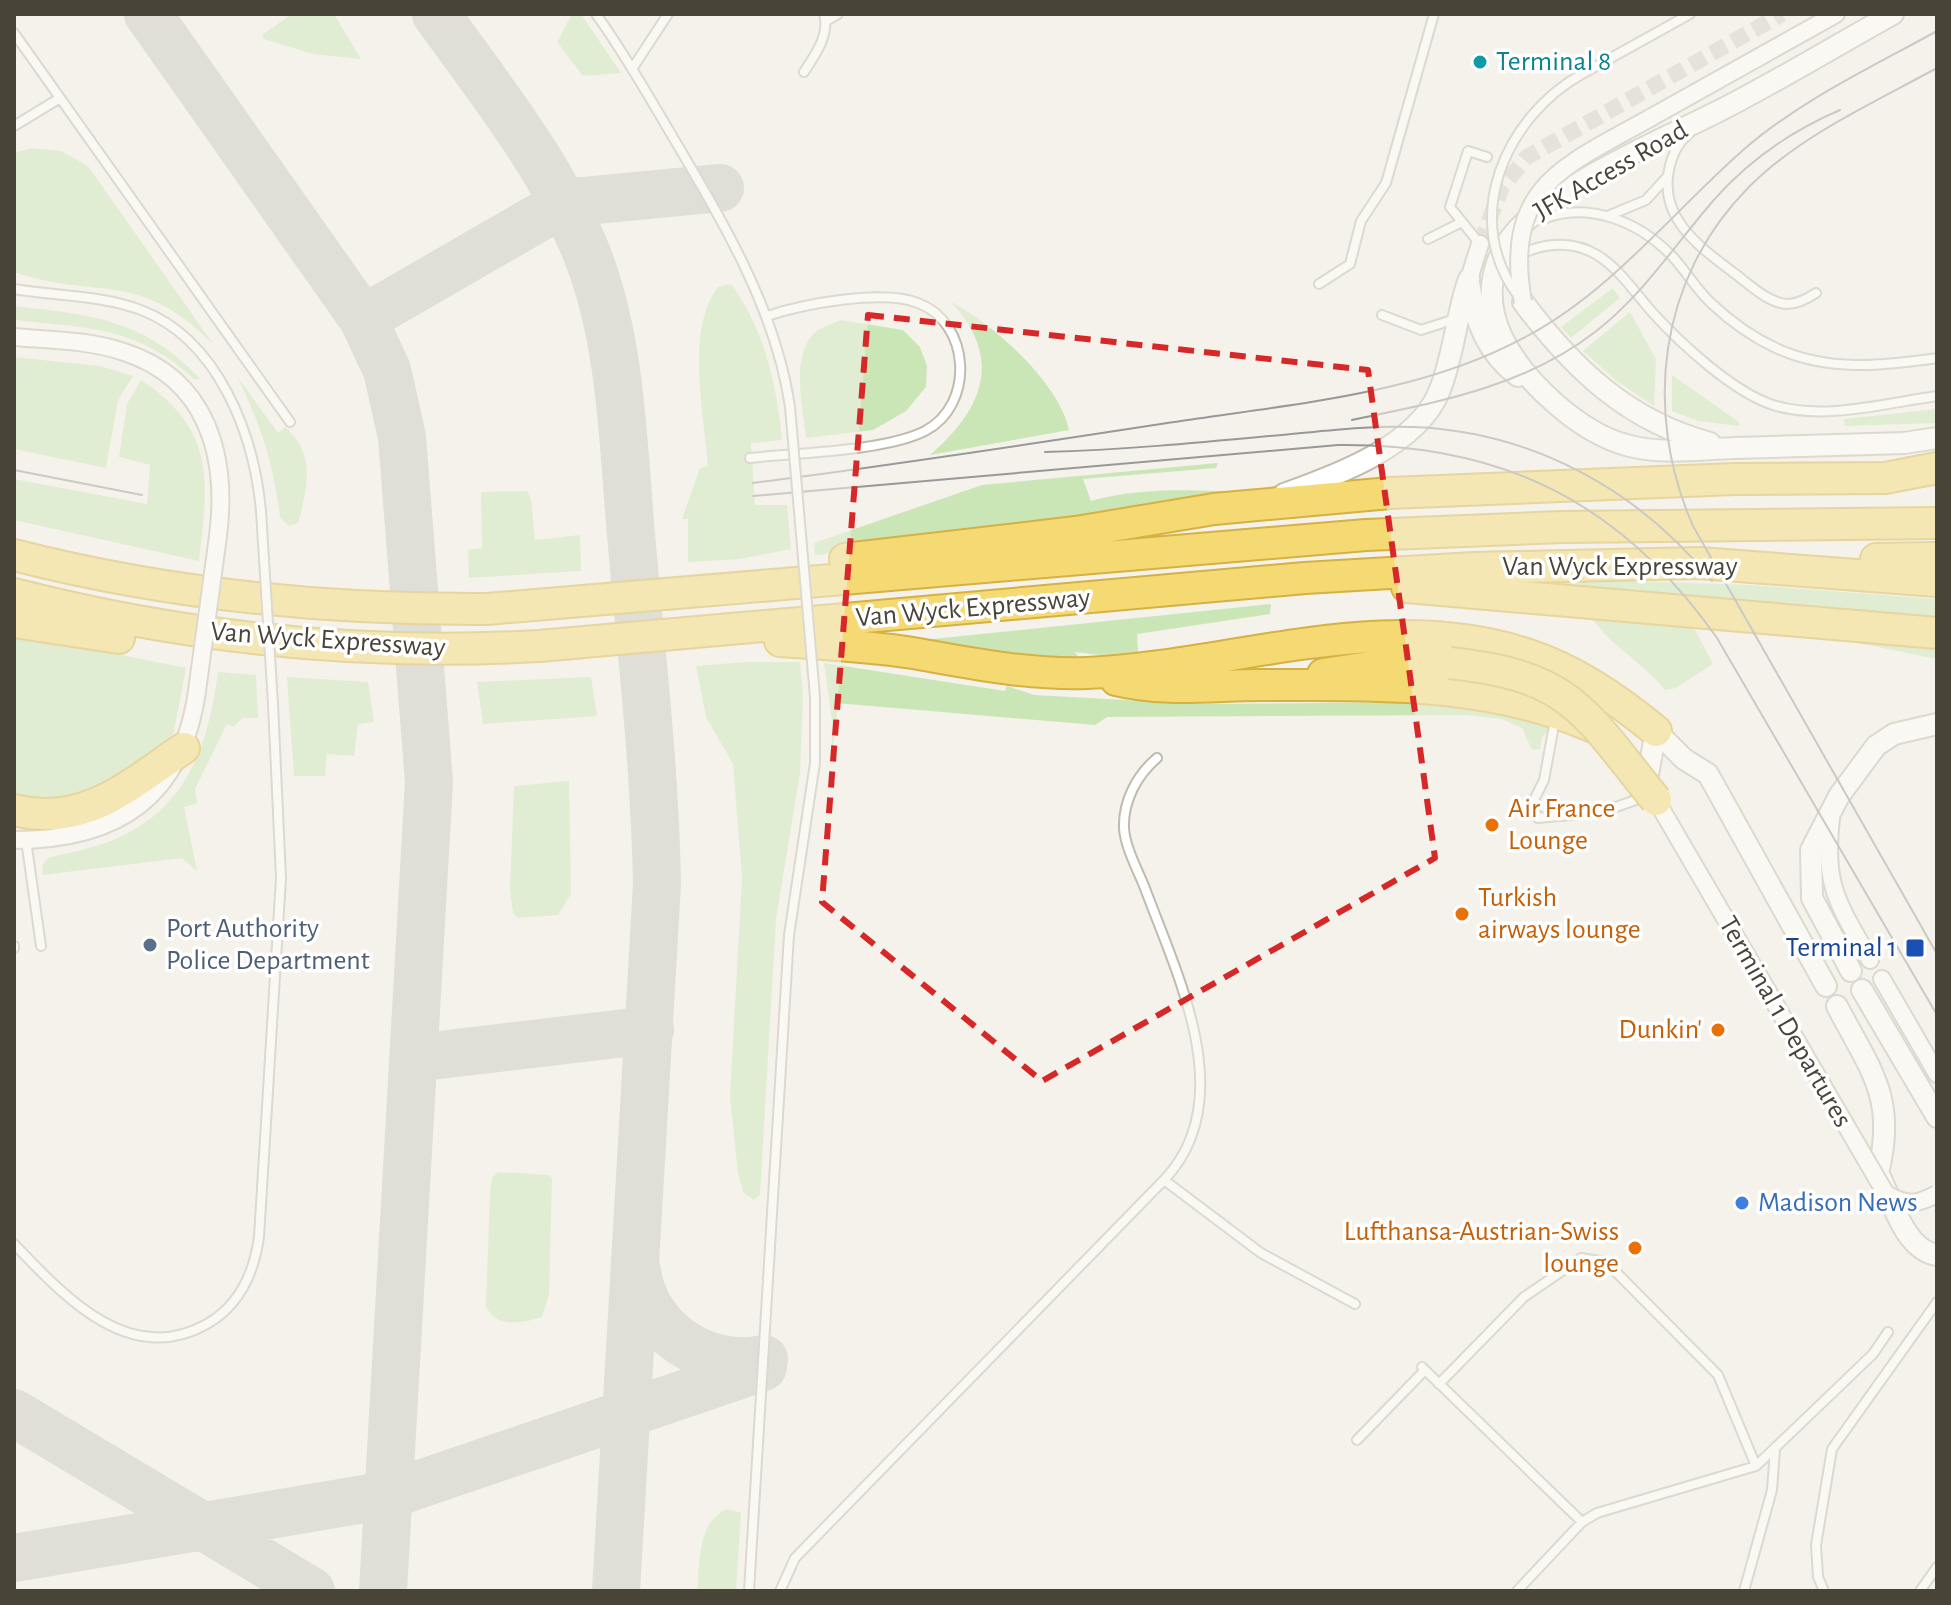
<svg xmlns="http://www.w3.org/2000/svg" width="1951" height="1605" viewBox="0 0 1951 1605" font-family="'Alegreya Sans',sans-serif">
	<rect width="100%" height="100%" fill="#f4f2ea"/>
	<!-- green -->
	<path fill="#cae6b6" d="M 292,14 L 334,14 L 361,59 L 313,54 L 264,39 L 262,35 Z
		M 572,14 L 581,14 L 621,73 L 583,76 L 557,42 Z
		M 32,148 L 61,151 L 88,166 L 213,344 C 137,268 99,301 14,272 L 14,153 Z
		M 731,284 C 764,328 777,386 782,440 L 751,443 L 755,505 L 787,505 L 791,549 L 740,559 L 688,562 L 688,519 L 682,519 L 700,468 L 708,466 C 704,414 685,330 718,287 Z
		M 1613,288 L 1620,298 L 1571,338 L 1561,327 Z
		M 951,302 C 992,322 1060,384 1069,430 L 930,455 C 983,409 1004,359 951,302 Z
		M 14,306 C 91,315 145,319 200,379 L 195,380 C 138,326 87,328 14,320 Z
		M 1630,312 L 1656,359 L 1654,406 L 1617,381 L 1583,351 Z
		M 841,320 L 903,330 L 920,347 L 927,366 L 926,387 L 906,411 L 873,430 L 806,438 C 803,407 789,352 818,330 C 825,326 834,323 841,320 Z
		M 14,357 L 100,366 L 133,376 L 118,400 L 106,468 L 14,449 Z
		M 1672,375 L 1739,422 L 1739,426 L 1698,421 L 1672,411 Z
		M 237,376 L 278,433 L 285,427 C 316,454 308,486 298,523 L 289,526 L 280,517 C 274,465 260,423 237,376 Z
		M 141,380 C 217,430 208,483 199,561 L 14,520 L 14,479 L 147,504 L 150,465 L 119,457 L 127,404 Z
		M 1937,409 L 1937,423 L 1845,426 L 1844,419 Z
		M 1218,463 L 1216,468 L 1083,479 L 1091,501 C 1141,487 1191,490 1242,492 L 1063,529 L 815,555 L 814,543 L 982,485 Z
		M 527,491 L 531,499 L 535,540 L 580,535 L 581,571 L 469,578 L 468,550 L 482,548 L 481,492 Z
		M 1600,580 L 1750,585 L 1937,599 L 1937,659 L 1843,640 L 1845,614 L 1559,586 L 1558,583 Z
		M 1271,604 L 1270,614 L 1137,634 L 1138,652 L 1100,655 L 1075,652 L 1081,661 L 1023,659 L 923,640 Z
		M 1592,618 L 1692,624 L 1713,664 L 1676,688 L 1665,690 C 1643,663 1611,646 1592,618 Z
		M 14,633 L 186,668 L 174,731 L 157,765 L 14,825 Z
		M 746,662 L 800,662 L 803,697 L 800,773 L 776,919 L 760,1195 L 754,1200 L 743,1192 L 738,1173 L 730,1097 L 742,878 L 733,764 L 706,717 L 696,666 Z
		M 824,663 L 1005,691 L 1007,686 L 1034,695 L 1199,704 L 1436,702 L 1501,709 L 1553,724 L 1542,737 L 1540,749 L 1532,750 L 1522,728 L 1502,719 L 1465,715 L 1107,717 L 1095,725 L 836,703 L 837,723 L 830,763 L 833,727 Z
		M 218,672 L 256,675 L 258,718 L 242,718 L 234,727 L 227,724 L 195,789 L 197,803 L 184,807 L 197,871 L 182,858 L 42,875 L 43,864 L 48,858 C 70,852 92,849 113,840 C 188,809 208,745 218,672 Z
		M 287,677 L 368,682 L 374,722 L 358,724 L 354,756 L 327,754 L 325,776 L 294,776 Z
		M 591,677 L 597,716 L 483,724 L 477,682 Z
		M 569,781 L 571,894 L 558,915 L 518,918 L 513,913 L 510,890 L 514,786 Z
		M 498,1172 L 548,1175 L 552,1178 L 549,1295 L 542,1317 C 522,1323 496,1329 486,1306 L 490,1192 L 492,1178 Z
		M 727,1509 L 741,1513 L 736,1591 L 697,1591 C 700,1563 697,1522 727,1509 Z"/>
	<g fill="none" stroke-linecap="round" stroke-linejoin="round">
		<!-- taxiway -->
		<path stroke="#c6c5c1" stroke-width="48" d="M 148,14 L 363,319 L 387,370 L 402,437 L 429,782 L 383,1591
			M 436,14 C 491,91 552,166 587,254 C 623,346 623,450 632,546 C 642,659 655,771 657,884 L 616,1591
			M 363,319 L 564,203 L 720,188
			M 414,1058 L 650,1030
			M 637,1271 C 645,1331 705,1371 764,1359
			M 14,1413 L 311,1591
			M 14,1558 L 388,1495 L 763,1367"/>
		<!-- minor-tunnel -->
		<path stroke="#d2cfc6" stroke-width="16" stroke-dasharray="16 8" stroke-linecap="butt" d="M 1480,244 L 1502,187 L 1527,157 L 1782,14"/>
		<!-- service casing -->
		<g stroke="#bfbbad" stroke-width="12">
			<path id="service" d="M 596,14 C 625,54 649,97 674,139 C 723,222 776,310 790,407
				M 826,21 L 838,14
				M 14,33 L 290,422
				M 632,69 L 668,14
				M 804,72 C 815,55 830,35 824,14
				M 1582,74 L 1690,14
				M 14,126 L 60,98
				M 1689,134 C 1677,143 1672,155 1669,170 C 1659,219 1700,247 1734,273 C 1749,284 1768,303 1787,304 C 1798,304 1807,299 1816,293
				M 1610,215 L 1646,200 L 1667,177
				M 1540,220 C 1587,200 1638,221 1672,256 C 1686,271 1696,289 1711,303 C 1730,321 1752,337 1776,348 C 1827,372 1883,366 1937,358
				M 1428,239 L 1460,223
				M 1480,244 L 1450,207 L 1468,151 L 1487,157
				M 1502,271 C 1524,243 1568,237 1597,255 C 1619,268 1635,293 1652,312 C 1680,343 1733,392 1773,405 C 1823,421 1886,403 1937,396
				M 1319,284 L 1350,264 L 1361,221 L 1386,183 L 1434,14
				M 14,289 C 55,296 101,295 141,310 C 219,340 254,435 261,511
				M 1382,315 L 1421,330 L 1455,319
				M 750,458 C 796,453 886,451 925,431 C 975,405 971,323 918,303 C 882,289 803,304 767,316
				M 1555,720 L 1544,780 L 1532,804 L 1538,818 L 1602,812 L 1644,797
				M 26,840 L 41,946
				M 14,946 L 14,948
				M 1164,1180 L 1261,1253 L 1355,1304
				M 14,1244 C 64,1296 129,1368 207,1324 C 240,1305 254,1273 259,1237 L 281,878 L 273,704
				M 1422,1367 L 1582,1522
				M 1439,1384 L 1524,1297 L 1581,1258 L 1606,1262 L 1718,1375 L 1756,1466
				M 1357,1440 L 1425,1370
				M 749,1591 L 789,935 L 815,763 L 815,697
				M 780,1591 L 795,1558 L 1164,1180 C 1240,1101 1178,977 1146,891 C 1139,872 1125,848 1124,828 C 1123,801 1137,775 1157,758
				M 1517,1591 L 1582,1522 L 1597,1513 L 1756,1466 L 1873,1354 L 1888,1332
				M 1744,1591 L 1772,1490 L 1775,1449
				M 1824,1591 L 1818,1577 L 1816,1545 L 1832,1449 L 1937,1302
				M 1920,1591 L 1937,1567"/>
		</g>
		<!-- minor casing -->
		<g stroke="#bfbbad" stroke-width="20">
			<path id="minor" d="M 1650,118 L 1836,14
				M 1469,279 L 1480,244
				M 14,337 C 50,340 89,340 124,352 C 208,379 228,457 218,536
				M 1831,818 C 1823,886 1838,903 1870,960
				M 14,840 C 119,840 182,797 197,691
				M 1882,979 L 1937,1074"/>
		</g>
		<!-- tertiary casing -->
		<g stroke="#bfbbad" stroke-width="24">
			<path id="tertiary" d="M 1893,14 C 1835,46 1778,81 1719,111 C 1661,140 1560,183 1517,230 C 1490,260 1484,300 1502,337 C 1523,381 1579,432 1626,445 C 1661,455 1699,449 1735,448 C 1791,446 1848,445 1904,443 L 1937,438
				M 1469,283 C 1475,321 1487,353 1518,376
				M 1523,302 C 1573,369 1628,421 1710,443
				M 1284,494 C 1335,476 1417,446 1439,392 C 1454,356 1456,315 1469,279
				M 1648,774 L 1656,731 L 1684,759 L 1708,774 L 1826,986
				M 1851,971 L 1812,898 L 1811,850 L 1839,796 L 1876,746 L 1894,734 L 1937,724
				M 1862,990 L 1937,1117
				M 1837,1006 C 1870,1070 1897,1097 1878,1173 C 1892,1199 1904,1250 1937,1255"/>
		</g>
		<!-- motorway casing -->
		<g stroke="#d5b143" stroke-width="34">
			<path id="motorway" d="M 14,555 C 170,595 326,610 487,609 L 1366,535 L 1562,527 L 1937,523
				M 845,559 L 1076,532 L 1214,509 L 1390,493 L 1735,479 L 1885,478 L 1937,468
				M 1876,559 L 1937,558
				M 1407,587 L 1937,633
				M 14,594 C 186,638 361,656 539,646 L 1305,578 L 1474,568 L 1699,563 L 1937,581
				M 14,622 L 119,638
				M 780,641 C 824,644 869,646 913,653 C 970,663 1028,675 1087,673 C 1232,666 1383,607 1526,654 C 1575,670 1617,699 1656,731
				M 1323,674 L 1397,663 L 1450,663
				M 1116,680 C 1165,692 1213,685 1262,685 C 1375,685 1488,681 1593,727
				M 14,810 C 84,828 131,784 184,748"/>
		</g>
		<!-- service -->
		<use href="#service" stroke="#fff" stroke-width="8"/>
		<!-- minor -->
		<use href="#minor" stroke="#fff" stroke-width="16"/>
		<!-- tertiary -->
		<use href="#tertiary" stroke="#fff" stroke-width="20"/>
		<!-- motorway -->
		<use href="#motorway" stroke="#f5da74" stroke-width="30"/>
		<!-- tram -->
		<path stroke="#989898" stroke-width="2" d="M 1937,68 C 1873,103 1799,136 1748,188 C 1658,279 1643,412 1693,526 L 1937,954
			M 1352,420 C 1438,402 1524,387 1595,332 C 1642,296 1674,246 1713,201 C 1748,161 1791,131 1840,110
			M 1045,452 C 1120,450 1195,443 1269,436 C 1317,432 1366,425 1414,427 C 1532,432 1638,489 1712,581
			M 14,470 L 142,495
			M 753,483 C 896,465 1038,443 1181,421 C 1299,403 1423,394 1529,335 C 1612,290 1672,213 1742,151 C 1799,101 1870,68 1937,31
			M 753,496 L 1338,445 C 1503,443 1622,503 1717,638 L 1937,1015"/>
		<!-- service-bridge casing -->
		<g stroke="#bfbbad" stroke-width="12" stroke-linecap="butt">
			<path id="service-bridge" d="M 1519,297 C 1460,220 1505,117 1582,74
				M 790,407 L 815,697
				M 261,511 L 273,704"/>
		</g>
		<!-- minor-bridge casing -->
		<g stroke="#bfbbad" stroke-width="20" stroke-linecap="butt">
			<path id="minor-bridge" d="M 1523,302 C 1503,186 1563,167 1650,118
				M 197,691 L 218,536
				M 1656,800 L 1886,1194 C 1907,1206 1916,1205 1937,1194"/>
		</g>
		<!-- motorway-bridge casing -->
		<g stroke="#d5b143" stroke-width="34" stroke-linecap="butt">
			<path id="motorway-bridge" d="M 1450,663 C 1573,676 1584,712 1656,800"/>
		</g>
		<!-- service-bridge -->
		<use href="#service-bridge" stroke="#fff" stroke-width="8"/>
		<!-- minor-bridge -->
		<use href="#minor-bridge" stroke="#fff" stroke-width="16"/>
		<!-- motorway-bridge -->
		<use href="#motorway-bridge" stroke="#f5da74" stroke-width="30"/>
	</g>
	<!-- marked area -->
	<path d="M0 0H1951V1605H0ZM 868,315 L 1368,370 L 1435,858 L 1042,1081 L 822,902 Z" fill="#f4f2ea" fill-opacity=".55" fill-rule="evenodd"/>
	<path fill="none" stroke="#d62828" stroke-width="6" stroke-dasharray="16 10" stroke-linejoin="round" d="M 868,315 L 1368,370 L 1435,858 L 1042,1081 L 822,902 Z"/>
	<!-- markers -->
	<circle fill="#0f9aa8" stroke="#fff" stroke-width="3" cx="1480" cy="62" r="8"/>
	<g fill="#e8710a" stroke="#fff" stroke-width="3">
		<circle cx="1492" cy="825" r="8"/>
		<circle cx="1462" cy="914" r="8"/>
		<circle cx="1718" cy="1030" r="8"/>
		<circle cx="1635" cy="1248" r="8"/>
	</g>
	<circle fill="#5c6f8a" stroke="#fff" stroke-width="3" cx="150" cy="945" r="8"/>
	<rect fill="#1a4fb4" stroke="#fff" stroke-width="3" x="1905" y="938" width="20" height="20" rx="4"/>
	<circle fill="#3f7fe0" stroke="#fff" stroke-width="3" cx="1742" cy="1203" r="8"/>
	<g text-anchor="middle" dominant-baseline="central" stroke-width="7" stroke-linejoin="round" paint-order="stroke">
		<!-- culture labels -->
		<g font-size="28" fill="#0d838f" stroke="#fff" text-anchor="start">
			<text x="1496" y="62">Terminal 8</text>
		</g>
		<!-- street labels -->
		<g font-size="28" fill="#484438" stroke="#fff">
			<text transform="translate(1611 171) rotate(-30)">JFK Access Road</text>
			<text x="1620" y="567">Van Wyck Expressway</text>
			<text transform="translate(973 608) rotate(-5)">Van Wyck Expressway</text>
			<text transform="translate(328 640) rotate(4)">Van Wyck Expressway</text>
			<text transform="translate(1785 1022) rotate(60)">Terminal 1 Departures</text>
		</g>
		<!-- food labels -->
		<g font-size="28" fill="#c56008" stroke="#fff" text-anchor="start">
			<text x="1508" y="809">Air France<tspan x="1508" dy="32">Lounge</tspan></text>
			<text x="1478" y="898">Turkish<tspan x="1478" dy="32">airways lounge</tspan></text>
			<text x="1702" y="1030" text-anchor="end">Dunkin'</text>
			<text x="1619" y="1232" text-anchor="end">Lufthansa-Austrian-Swiss<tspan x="1619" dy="32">lounge</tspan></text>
		</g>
		<!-- service labels -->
		<g font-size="28" fill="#4e5e75" stroke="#fff" text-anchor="start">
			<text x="166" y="929">Port Authority<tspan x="166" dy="32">Police Department</tspan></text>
		</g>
		<!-- transit labels -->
		<g font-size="28" fill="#164399" stroke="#fff" text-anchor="end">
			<text x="1897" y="948">Terminal 1</text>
		</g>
		<!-- shop labels -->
		<g font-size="28" fill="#366cbe" stroke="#fff" text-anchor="start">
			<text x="1758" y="1203">Madison News</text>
		</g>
	</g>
	<!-- border -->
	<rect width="1951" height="1605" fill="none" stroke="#484438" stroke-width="32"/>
</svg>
